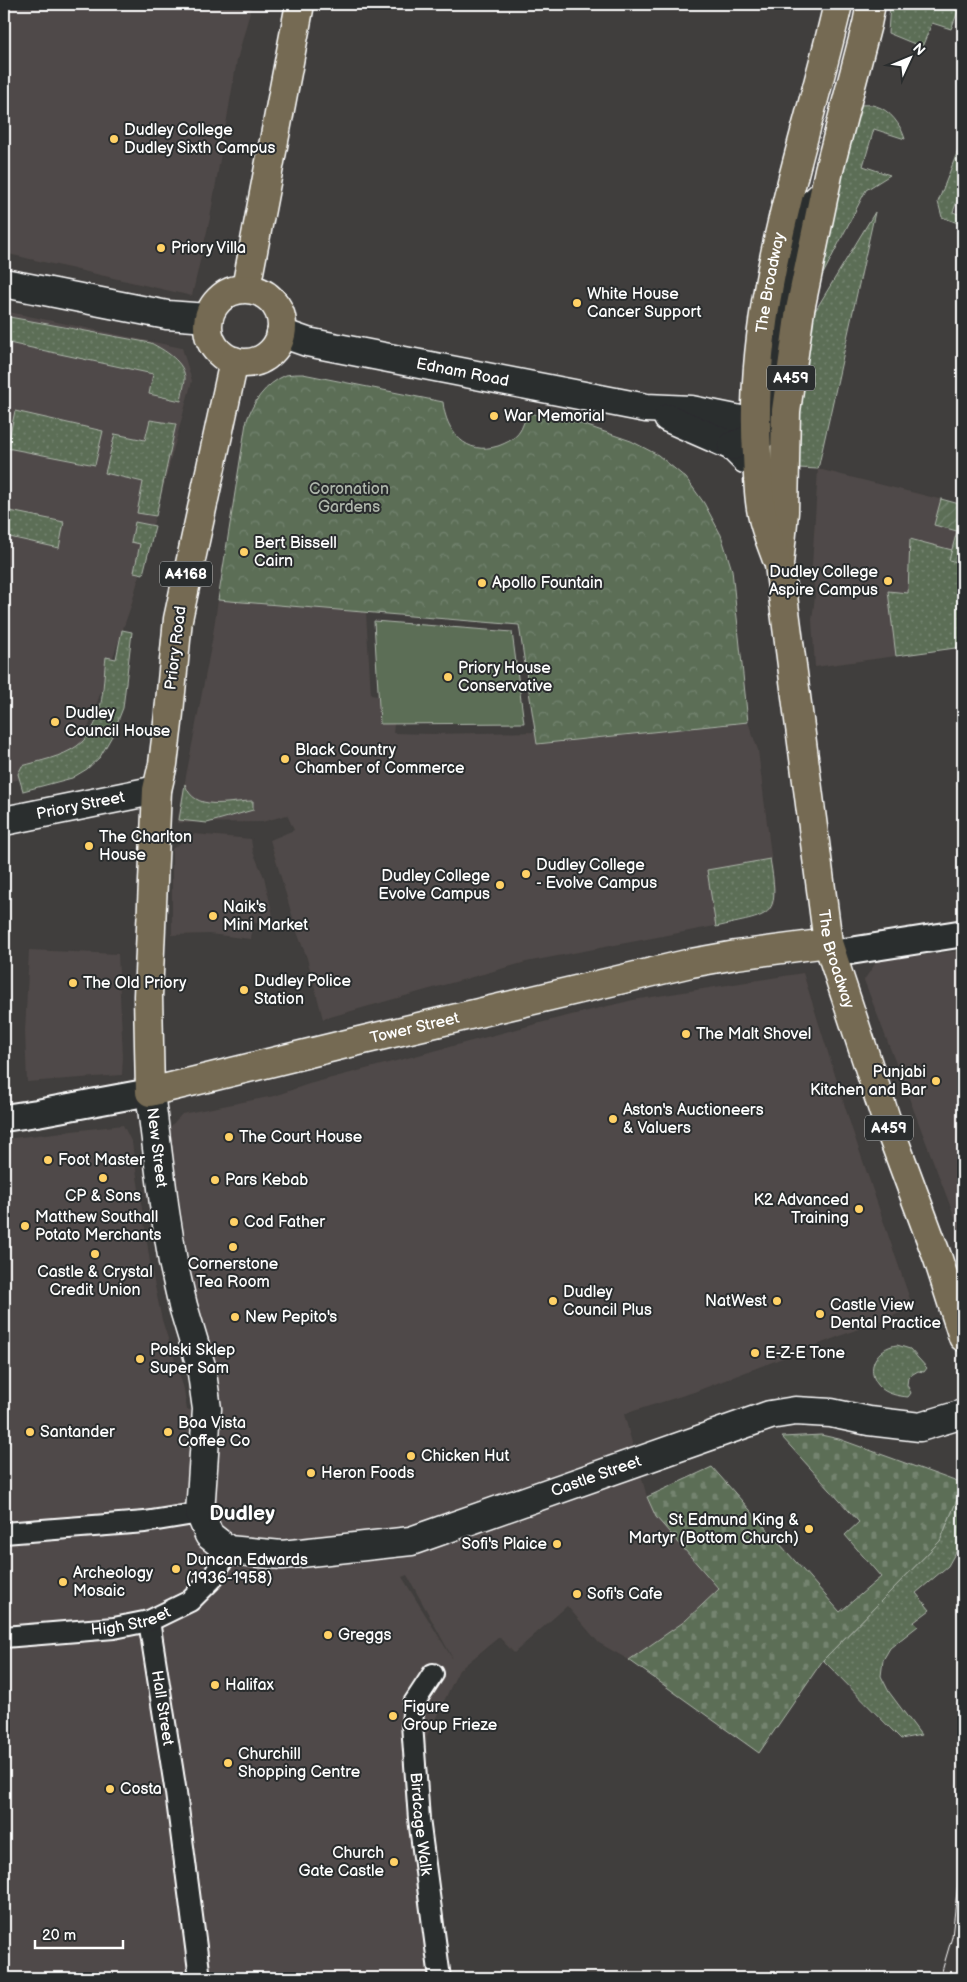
<svg xmlns="http://www.w3.org/2000/svg" width="967" height="1982" viewBox="0 0 967 1982" font-family="'Balsamiq Sans',sans-serif">
	<defs>
		<pattern id="grass-dots" width="8" height="8" patternUnits="userSpaceOnUse" patternTransform="scale(1.25)"><rect width="8" height="8" fill="#5c6e57"/><path d="M2 2h.1M6 6h.1" fill="none" stroke="#748470" stroke-width="1.8" stroke-linecap="round"/></pattern>
		<pattern id="forest-crowns" width="20" height="18" patternUnits="userSpaceOnUse" patternTransform="scale(1.25)"><rect width="20" height="18" fill="#5c6e57"/><path d="M2 6a3 3 0 1 1 6 0M12 15a3 3 0 1 1 6 0" fill="none" stroke="#748470"/></pattern>
		<pattern id="cemetery-stones" width="16" height="16" patternUnits="userSpaceOnUse" patternTransform="scale(1.25)"><rect width="16" height="16" fill="#5c6e57"/><path d="M2 7V4a2 2 0 0 1 4 0v3zM10 15v-3a2 2 0 0 1 4 0v3z" fill="#748470"/></pattern>
		<pattern id="garden-furrows" width="10" height="10" patternUnits="userSpaceOnUse" patternTransform="scale(1.25)"><rect width="10" height="10" fill="#5c6e57"/><path d="M-1 1l2-2M0 10L10 0M9 11l2-2" fill="none" stroke="#748470"/></pattern>
	</defs>
	<rect width="100%" height="100%" fill="#403e3d"/>
	<filter id="ink" filterUnits="userSpaceOnUse"><feTurbulence type="fractalNoise" baseFrequency=".02" numOctaves="2"/><feDisplacementMap in="SourceGraphic" scale="10" xChannelSelector="R" yChannelSelector="G"/><feConvolveMatrix kernelMatrix="1 2 1 2 8 2 1 2 1" color-interpolation-filters="sRGB"/></filter>
	<g filter="url(#ink)">
		<!-- built -->
		<path fill="#4f4948" fill-rule="evenodd" d="M 4,4 L 252,4 L 237,60 L 210,218 L 192,296 L 4,253 Z
			M 4,311 L 182,348 L 192,381 L 131,606 L 73,771 L 4,782 Z
			M 818,469 L 963,505 L 963,647 L 815,667 L 812,620 L 815,596 L 812,566 Z
			M 218,600 L 366,612 L 371,695 L 397,699 L 393,733 L 433,734 L 535,732 L 537,744 L 748,722 L 758,750 L 775,888 L 774,904 L 769,912 L 752,919 L 526,962 L 323,1019 L 307,958 L 297,932 L 270,840 L 294,830 L 287,815 L 262,822 L 177,823 L 212,641 Z
			M 194,834 L 251,839 L 253,852 L 264,877 L 275,924 L 253,923 L 251,939 L 209,934 L 172,935 L 172,849 Z
			M 963,947 L 963,1239 L 864,980 L 877,961 L 957,951 Z
			M 29,950 L 118,954 L 123,1056 L 122,1075 L 27,1082 L 25,1032 Z
			M 803,973 L 852,1129 L 913,1308 L 694,1392 L 624,1414 L 647,1497 L 656,1517 L 719,1589 L 682,1623 L 629,1660 L 599,1643 L 567,1606 L 514,1653 L 499,1637 L 459,1670 L 427,1736 L 422,1784 L 446,1978 L 4,1978 L 4,1139 L 123,1125 L 132,1143 L 150,1262 L 162,1320 L 184,1389 L 187,1410 L 221,1407 L 190,1272 L 169,1128 L 182,1114 L 274,1096 L 309,1084 L 559,1018 L 633,1000 ZM 407,1575 L 452,1657 L 452,1658 L 402,1577 Z"/>
		<!-- grass -->
		<path fill="url(#grass-dots)" stroke="#aeb6ab" d="M 890,4 L 961,4 L 951,29 L 932,23 L 922,47 L 888,33 Z
			M 859,105 C 864,105 871,104 876,106 C 890,110 901,125 905,139 L 874,129 L 863,166 L 890,175 L 866,190 L 821,278 L 834,205 Z
			M 962,140 L 963,185 L 953,212 L 963,216 L 963,225 L 942,217 L 938,202 Z
			M 875,212 L 818,469 L 799,468 L 798,417 L 809,321 Z
			M 4,316 L 151,343 C 164,350 186,362 185,380 C 184,387 182,394 181,401 L 149,394 L 153,374 L 4,342 Z
			M 15,411 L 103,431 L 95,465 L 7,448 Z
			M 150,420 L 176,424 L 156,516 L 137,513 L 143,482 L 105,473 L 115,434 L 145,440 Z
			M 10,511 L 64,522 L 59,548 L 5,536 Z
			M 135,522 L 155,526 L 143,574 L 134,572 L 140,544 L 131,542 Z
			M 910,539 L 952,550 L 950,560 L 963,563 L 963,647 L 896,656 L 888,591 L 908,593 Z
			M 122,630 L 132,632 L 123,708 L 112,736 L 100,757 L 87,769 L 72,778 L 23,791 L 18,774 L 22,766 C 39,761 62,757 77,746 C 105,726 102,688 106,657 L 116,659 Z
			M 185,784 C 194,813 228,801 253,801 L 253,810 L 207,823 L 179,820 Z
			M 770,859 C 781,921 770,914 716,927 L 707,870 Z
			M 897,1345 L 910,1349 L 927,1368 L 924,1372 L 918,1371 L 908,1377 L 907,1385 L 911,1393 L 908,1397 C 898,1396 886,1394 879,1386 C 864,1369 877,1347 897,1345 Z
			M 963,1485 L 963,1539 L 948,1566 L 916,1593 L 930,1610 L 914,1622 L 918,1626 L 890,1648 L 883,1660 L 881,1676 L 889,1692 L 921,1735 L 901,1739 L 823,1660 L 940,1541 Z"/>
		<!-- forest -->
		<path fill="url(#forest-crowns)" stroke="#aeb6ab" d="M 303,374 L 443,402 C 446,432 466,456 498,446 C 506,443 515,439 520,431 C 523,426 525,419 528,413 L 573,421 L 631,441 L 658,455 L 686,478 L 704,503 L 721,535 L 732,570 L 748,722 L 537,744 L 519,625 L 218,600 L 246,423 C 252,403 265,384 286,375 C 291,374 298,374 303,374 Z"/>
		<!-- cemetery -->
		<path fill="url(#cemetery-stones)" stroke="#aeb6ab" d="M 821,1435 L 839,1439 L 963,1484 L 963,1485 L 940,1541 L 823,1660 L 759,1753 L 629,1660 L 685,1621 L 719,1589 L 656,1517 L 647,1497 L 712,1467 L 840,1612 L 881,1577 L 845,1535 L 859,1522 L 782,1437 Z"/>
		<!-- garden -->
		<path fill="url(#garden-furrows)" stroke="#aeb6ab" d="M 941,499 L 963,505 L 963,563 L 949,560 L 957,531 L 934,525 Z"/>
		<!-- pitch -->
		<path fill="#5c6e57" stroke="#aeb6ab" d="M 374,621 L 512,632 L 524,723 L 380,724 Z"/>
		<g fill="none" stroke-linecap="round" stroke-linejoin="round">
			<!-- pedestrian casing -->
			<g stroke="#fff" stroke-width="24">
				<g id="pedestrian">
					<path d="M 4,1533 L 145,1522 L 200,1513"/>
					<path id="s1" d="M 149,1621 L 176,1793 L 200,1978"/>
					<path id="s2" d="M 4,1637 L 114,1628 L 149,1621 L 190,1601 L 212,1579 L 228,1550"/>
					<path id="s3" d="M 433,1674 L 414,1703 L 412,1724 L 419,1819 L 440,1978"/>
				</g>
			</g>
			<!-- minor casing -->
			<g stroke="#fff" stroke-width="30">
				<path id="minor" d="M 831,954 L 958,934
					M 4,1118 L 37,1113 L 150,1092"/>
			</g>
			<!-- tertiary casing -->
			<g stroke="#fff" stroke-width="31">
				<g id="tertiary">
					<path id="s4" d="M 4,821 L 157,790"/>
					<path id="s5" d="M 150,1092 L 165,1212 L 173,1262 L 183,1306 L 201,1366 L 207,1409 L 200,1513 L 209,1535 L 228,1550 L 282,1555 L 411,1541 L 770,1415 L 795,1411 L 831,1413 L 869,1421 L 920,1427 L 963,1414"/>
				</g>
			</g>
			<!-- secondary casing -->
			<g stroke="#fff" stroke-width="31">
				<g id="secondary">
					<path d="M 4,283 L 167,315 L 208,318"/>
					<path id="s6" d="M 281,333 L 307,342 L 646,408 L 691,410 L 755,423"/>
					<path d="M 668,418 L 732,446 L 745,459"/>
					<path d="M 732,446 L 763,434 L 806,210 L 824,193"/>
				</g>
			</g>
			<!-- primary casing -->
			<g stroke="#fff" stroke-width="31">
				<g id="primary">
					<path id="s7" d="M 871,4 L 867,24 L 829,170 L 800,310 L 786,411 L 784,512 L 779,565 L 828,943 L 886,1119 L 938,1259 L 963,1337"/>
					<path d="M 246,288 L 300,4"/>
					<circle cx="245" cy="326" r="37"/>
					<path id="s8" d="M 234,361 L 178,619 L 168,723 L 163,764 L 157,790 L 148,996 L 150,1092 L 342,1045 L 691,963 L 736,955 L 828,943"/>
					<path id="s9" d="M 776,557 C 771,543 765,529 762,514 C 758,495 758,474 757,454 C 747,300 804,152 838,4"/>
				</g>
			</g>
			<!-- pedestrian -->
			<use href="#pedestrian" stroke="#2a2d2e" stroke-width="20"/>
			<!-- minor -->
			<use href="#minor" stroke="#2a2d2e" stroke-width="26"/>
			<!-- tertiary -->
			<use href="#tertiary" stroke="#2a2d2e" stroke-width="28"/>
			<!-- secondary -->
			<use href="#secondary" stroke="#2a2d2e" stroke-width="28"/>
			<!-- primary -->
			<use href="#primary" stroke="#756b52" stroke-width="28"/>
			<!-- tram -->
			<path stroke="#fff" stroke-width="1" d="M 940,1978 L 952,1937 L 963,1837
				M 963,1978 L 963,1977"/>
		</g>
	</g>
	<!-- markers -->
	<g fill="#ffd166" stroke="#2a2d2e" stroke-width="2">
		<circle cx="114" cy="139" r="5"/>
		<circle cx="161" cy="248" r="5"/>
		<circle cx="577" cy="303" r="5"/>
		<circle cx="494" cy="416" r="5"/>
		<circle cx="244" cy="552" r="5"/>
		<circle cx="888" cy="581" r="5"/>
		<circle cx="482" cy="583" r="5"/>
		<circle cx="448" cy="677" r="5"/>
		<circle cx="55" cy="722" r="5"/>
		<circle cx="285" cy="759" r="5"/>
		<circle cx="89" cy="846" r="5"/>
		<circle cx="526" cy="874" r="5"/>
		<circle cx="500" cy="885" r="5"/>
		<circle cx="213" cy="916" r="5"/>
		<circle cx="73" cy="983" r="5"/>
		<circle cx="244" cy="990" r="5"/>
		<circle cx="686" cy="1034" r="5"/>
		<circle cx="936" cy="1081" r="5"/>
		<circle cx="613" cy="1119" r="5"/>
		<circle cx="229" cy="1137" r="5"/>
		<circle cx="48" cy="1160" r="5"/>
		<circle cx="103" cy="1178" r="5"/>
		<circle cx="215" cy="1180" r="5"/>
		<circle cx="859" cy="1209" r="5"/>
		<circle cx="234" cy="1222" r="5"/>
		<circle cx="25" cy="1226" r="5"/>
		<circle cx="233" cy="1247" r="5"/>
		<circle cx="95" cy="1254" r="5"/>
		<circle cx="553" cy="1301" r="5"/>
		<circle cx="777" cy="1301" r="5"/>
		<circle cx="820" cy="1314" r="5"/>
		<circle cx="235" cy="1317" r="5"/>
		<circle cx="755" cy="1353" r="5"/>
		<circle cx="140" cy="1359" r="5"/>
		<circle cx="30" cy="1432" r="5"/>
		<circle cx="168" cy="1432" r="5"/>
		<circle cx="411" cy="1456" r="5"/>
		<circle cx="311" cy="1473" r="5"/>
		<circle cx="809" cy="1529" r="5"/>
		<circle cx="557" cy="1544" r="5"/>
		<circle cx="176" cy="1569" r="5"/>
		<circle cx="63" cy="1582" r="5"/>
		<circle cx="577" cy="1594" r="5"/>
		<circle cx="328" cy="1635" r="5"/>
		<circle cx="215" cy="1685" r="5"/>
		<circle cx="393" cy="1716" r="5"/>
		<circle cx="228" cy="1763" r="5"/>
		<circle cx="110" cy="1789" r="5"/>
		<circle cx="394" cy="1862" r="5"/>
	</g>
	<g text-anchor="middle" dominant-baseline="central" stroke-width="4" stroke-linejoin="round" paint-order="stroke">
		<!-- shield labels -->
		<g fill="#2a2d2e" stroke="#bfc0c0" stroke-width="1">
			<rect x="767" y="365.5" width="48" height="25" rx="4"/>
			<rect x="160" y="561.5" width="52" height="25" rx="4"/>
			<rect x="865" y="1115.5" width="48" height="25" rx="4"/>
		</g>
		<g font-size="15" font-weight="bold" fill="#fff">
			<text x="791" y="378">A459</text>
			<text x="186" y="574">A4168</text>
			<text x="889" y="1128">A459</text>
		</g>
		<!-- poi labels -->
		<g font-size="16" fill="#fff" stroke="#2a2d2e" text-anchor="start">
			<text x="124" y="130">Dudley College<tspan x="124" dy="18">Dudley Sixth Campus</tspan></text>
			<text x="171" y="248">Priory Villa</text>
			<text x="587" y="294">White House<tspan x="587" dy="18">Cancer Support</tspan></text>
			<text x="504" y="416">War Memorial</text>
			<text x="254" y="543">Bert Bissell<tspan x="254" dy="18">Cairn</tspan></text>
			<text x="878" y="572" text-anchor="end">Dudley College<tspan x="878" dy="18">Aspire Campus</tspan></text>
			<text x="492" y="583">Apollo Fountain</text>
			<text x="458" y="668">Priory House<tspan x="458" dy="18">Conservative</tspan></text>
			<text x="65" y="713">Dudley<tspan x="65" dy="18">Council House</tspan></text>
			<text x="295" y="750">Black Country<tspan x="295" dy="18">Chamber of Commerce</tspan></text>
			<text x="99" y="837">The Charlton<tspan x="99" dy="18">House</tspan></text>
			<text x="536" y="865">Dudley College<tspan x="536" dy="18">- Evolve Campus</tspan></text>
			<text x="490" y="876" text-anchor="end">Dudley College<tspan x="490" dy="18">Evolve Campus</tspan></text>
			<text x="223" y="907">Naik's<tspan x="223" dy="18">Mini Market</tspan></text>
			<text x="254" y="981">Dudley Police<tspan x="254" dy="18">Station</tspan></text>
			<text x="83" y="983">The Old Priory</text>
			<text x="696" y="1034">The Malt Shovel</text>
			<text x="926" y="1072" text-anchor="end">Punjabi<tspan x="926" dy="18">Kitchen and Bar</tspan></text>
			<text x="623" y="1110">Aston's Auctioneers<tspan x="623" dy="18">&amp; Valuers</tspan></text>
			<text x="239" y="1137">The Court House</text>
			<text x="58" y="1160">Foot Master</text>
			<text x="225" y="1180">Pars Kebab</text>
			<text x="103" y="1196" text-anchor="middle">CP &amp; Sons</text>
			<text x="849" y="1200" text-anchor="end">K2 Advanced<tspan x="849" dy="18">Training</tspan></text>
			<text x="35" y="1217">Matthew Southall<tspan x="35" dy="18">Potato Merchants</tspan></text>
			<text x="244" y="1222">Cod Father</text>
			<text x="233" y="1264" text-anchor="middle">Cornerstone<tspan x="233" dy="18">Tea Room</tspan></text>
			<text x="95" y="1272" text-anchor="middle">Castle &amp; Crystal<tspan x="95" dy="18">Credit Union</tspan></text>
			<text x="563" y="1292">Dudley<tspan x="563" dy="18">Council Plus</tspan></text>
			<text x="767" y="1301" text-anchor="end">NatWest</text>
			<text x="830" y="1305">Castle View<tspan x="830" dy="18">Dental Practice</tspan></text>
			<text x="245" y="1317">New Pepito's</text>
			<text x="150" y="1350">Polski Sklep<tspan x="150" dy="18">Super Sam</tspan></text>
			<text x="765" y="1353">E-Z-E Tone</text>
			<text x="178" y="1423">Boa Vista<tspan x="178" dy="18">Coffee Co</tspan></text>
			<text x="40" y="1432">Santander</text>
			<text x="421" y="1456">Chicken Hut</text>
			<text x="321" y="1473">Heron Foods</text>
			<text x="799" y="1520" text-anchor="end">St Edmund King &amp;<tspan x="799" dy="18">Martyr (Bottom Church)</tspan></text>
			<text x="547" y="1544" text-anchor="end">Sofi's Plaice</text>
			<text x="186" y="1560">Duncan Edwards<tspan x="186" dy="18">(1936-1958)</tspan></text>
			<text x="73" y="1573">Archeology<tspan x="73" dy="18">Mosaic</tspan></text>
			<text x="587" y="1594">Sofi's Cafe</text>
			<text x="338" y="1635">Greggs</text>
			<text x="225" y="1685">Halifax</text>
			<text x="403" y="1707">Figure<tspan x="403" dy="18">Group Frieze</tspan></text>
			<text x="238" y="1754">Churchill<tspan x="238" dy="18">Shopping Centre</tspan></text>
			<text x="120" y="1789">Costa</text>
			<text x="384" y="1853" text-anchor="end">Church<tspan x="384" dy="18">Gate Castle</tspan></text>
		</g>
		<!-- street labels -->
		<g font-size="16" fill="#fff" stroke="#2a2d2e">
			<text stroke="none"><textPath href="#s9" startOffset="278">The Broadway</textPath></text>
			<text stroke="none"><textPath href="#s6" startOffset="186">Ednam Road</textPath></text>
			<text transform="translate(176 648) rotate(-83)">Priory Road</text>
			<text stroke="none"><textPath href="#s4" startOffset="78">Priory Street</textPath></text>
			<text stroke="none"><textPath href="#s7" startOffset="969">The Broadway</textPath></text>
			<text stroke="none"><textPath href="#s8" startOffset="1011">Tower Street</textPath></text>
			<text stroke="none"><textPath href="#s5" startOffset="56">New Street</textPath></text>
			<text stroke="none"><textPath href="#s5" startOffset="855">Castle Street</textPath></text>
			<text stroke="none"><textPath href="#s2" startOffset="128">High Street</textPath></text>
			<text stroke="none"><textPath href="#s1" startOffset="88">Hall Street</textPath></text>
			<text stroke="none"><textPath href="#s3" startOffset="156">Birdcage Walk</textPath></text>
		</g>
		<!-- park labels -->
		<g font-size="16" fill="#aeb6ab" stroke="#2a2d2e">
			<text x="349" y="489">Coronation<tspan x="349" dy="18">Gardens</tspan></text>
		</g>
		<!-- district labels -->
		<g font-size="21" font-weight="bold" fill="#fff" stroke="#2a2d2e">
			<text x="242" y="1513">Dudley</text>
		</g>
	</g>
	<!-- margin -->
	<rect width="967" height="1982" fill="none" stroke="#2a2d2e" stroke-width="20"/>
	<rect x="10" y="10" width="947" height="1962" fill="none" stroke="#fff" stroke-width="2" filter="url(#ink)"/>
	<!-- north arrow -->
	<g transform="translate(910 58) rotate(46)" stroke="#2a2d2e" stroke-width="4" paint-order="stroke">
	<path d="M0-4L9 19L0 12L-9 19Z" fill="#ffffff"/>
	<text y="-8" font-size="14" font-weight="bold" text-anchor="middle" fill="#ffffff">N</text>
	</g>
	<!-- scale -->
	<path d="M35 1940v8h88v-8" fill="none" stroke="#ffffff" stroke-width="2.5"/>
	<text x="42" y="1940" font-size="15" fill="#ffffff" stroke="#2a2d2e" stroke-width="4" paint-order="stroke">20 m</text>
</svg>
